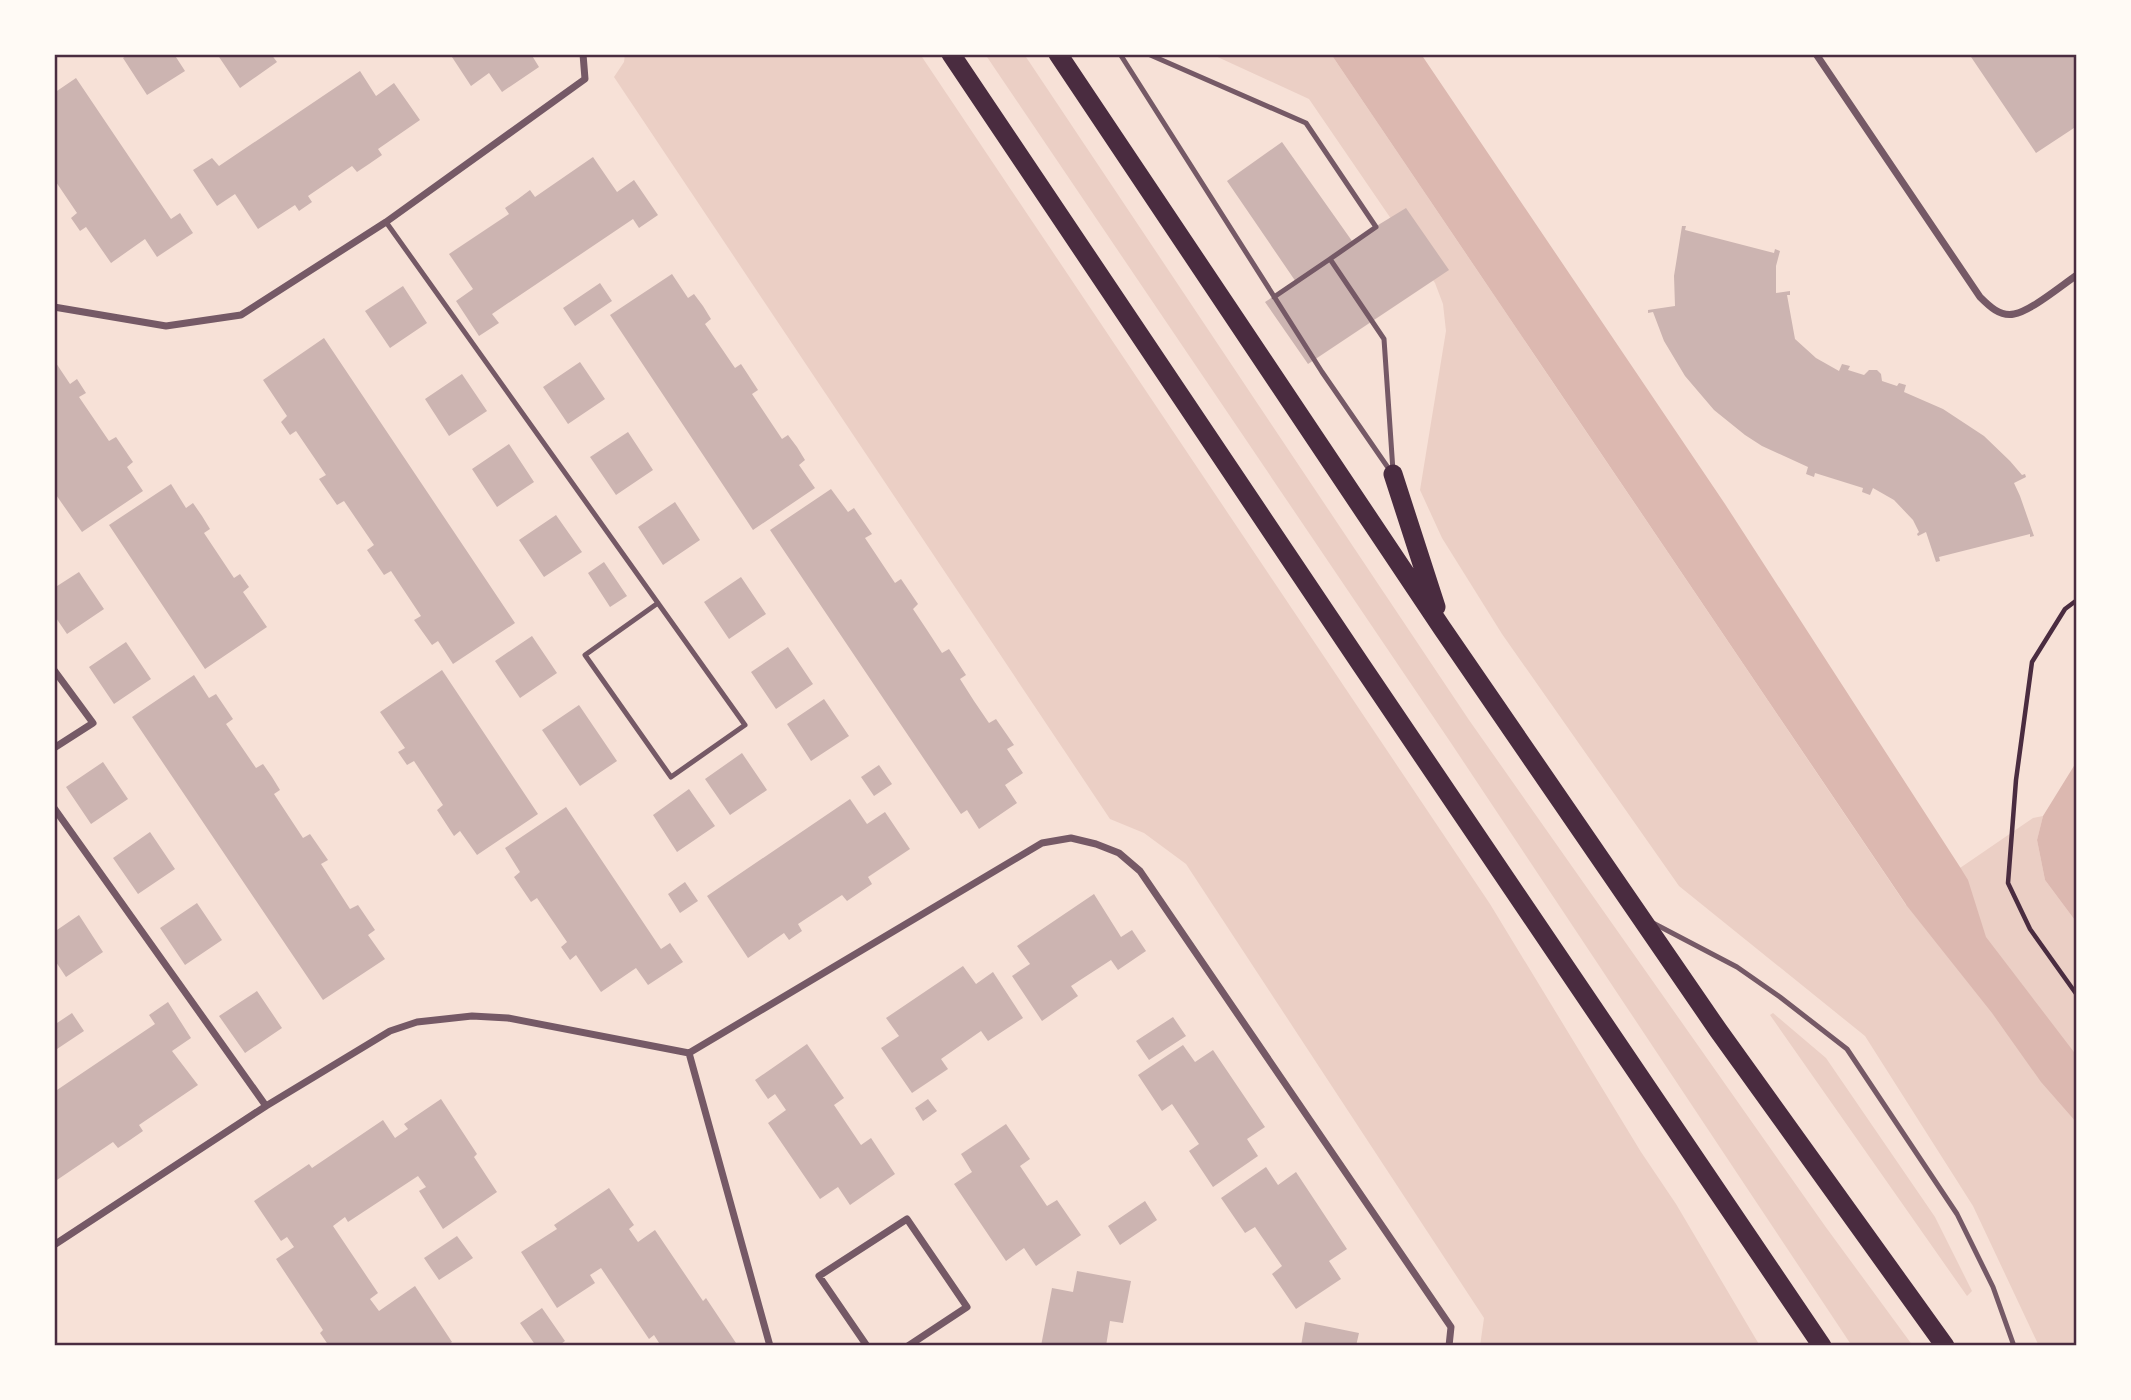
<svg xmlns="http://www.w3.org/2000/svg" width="2131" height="1400" viewBox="0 0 2131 1400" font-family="Poppins,sans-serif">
	<rect width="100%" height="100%" fill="#f7e1d7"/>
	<!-- green -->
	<path fill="#ebcfc5" d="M 625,54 L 920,54 L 1490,904 L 1641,1152 L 1676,1204 L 1760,1346 L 1480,1346 L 1484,1318 L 1186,864 L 1144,833 L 1110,819 L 614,77 L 624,62 Z
		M 985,54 L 1024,54 L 1469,720 L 1825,1226 L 1913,1346 L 1852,1346 L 1451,743 Z
		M 1211,54 L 1331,54 L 1906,905 L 2033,818 L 2043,816 L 2037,840 L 2045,880 L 2077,923 L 2077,1346 L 2039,1346 L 1973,1206 L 1865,1036 L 1679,886 L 1502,634 L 1442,538 L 1420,490 L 1446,331 L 1443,304 L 1435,283 L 1309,99 Z
		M 1773,1013 L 1826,1058 L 1935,1217 L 1972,1291 L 1967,1296 L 1770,1015 Z"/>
	<!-- water -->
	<path fill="#dcb8b0" d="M 1331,54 L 1421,54 L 1725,504 L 1960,867 L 1968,880 L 1986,937 L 2077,1056 L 2077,1123 L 2041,1082 L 1992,1013 L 1907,906 Z
		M 2077,761 L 2077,923 L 2045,880 L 2037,840 L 2043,816 Z"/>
	<!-- building -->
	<path fill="#ccb4b1" d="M 129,54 L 174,54 L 185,71 L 147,95 L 123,58 Z
		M 217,54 L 271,54 L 277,62 L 240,88 Z
		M 450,54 L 531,54 L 539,67 L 502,92 L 489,73 L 471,86 Z
		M 1969,54 L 2077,54 L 2077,126 L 2036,153 Z
		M 360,71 L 376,96 L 394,83 L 420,120 L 378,149 L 382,155 L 369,164 L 357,172 L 352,166 L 308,196 L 312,202 L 299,211 L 295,205 L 258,229 L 235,194 L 217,206 L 193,170 L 212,158 L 219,166 Z
		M 76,78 L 171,219 L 180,213 L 193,233 L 157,257 L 145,239 L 111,263 L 86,227 L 80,231 L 71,218 L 77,213 L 54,179 L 54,93 Z
		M 1282,142 L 1352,241 L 1406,208 L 1449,270 L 1308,364 L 1265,302 L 1296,282 L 1227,181 Z
		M 593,157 L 617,192 L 634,180 L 658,215 L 639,228 L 633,219 L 492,314 L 499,323 L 479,336 L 456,301 L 473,289 L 449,254 L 509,214 L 505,208 L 518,199 L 530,190 L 535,197 Z
		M 1682,226 L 1686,226 L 1685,230 L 1774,253 L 1775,249 L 1780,251 L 1776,266 L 1776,293 L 1790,291 L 1790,295 L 1787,295 L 1795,339 L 1816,358 L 1839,371 L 1842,364 L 1850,366 L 1848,370 L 1864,375 L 1869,370 L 1877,370 L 1881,374 L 1882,381 L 1897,386 L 1899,383 L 1906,385 L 1904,392 L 1943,409 L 1984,436 L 2010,461 L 2022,475 L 2025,474 L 2026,477 L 2014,483 L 2020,496 L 2034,536 L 2030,537 L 2030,534 L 1939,557 L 1940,561 L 1936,562 L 1926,532 L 1918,536 L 1917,534 L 1919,532 L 1913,520 L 1894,500 L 1873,488 L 1870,495 L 1862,492 L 1863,488 L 1815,473 L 1814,477 L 1806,474 L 1808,467 L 1762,446 L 1745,435 L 1714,410 L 1685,376 L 1664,341 L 1653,312 L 1648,313 L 1648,310 L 1675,306 L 1674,276 Z
		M 672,274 L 688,298 L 694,294 L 703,306 L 711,319 L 705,324 L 735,368 L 741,364 L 758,390 L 752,394 L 782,439 L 788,435 L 797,447 L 805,460 L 799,465 L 815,488 L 753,530 L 610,315 Z
		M 600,283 L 612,301 L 575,326 L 563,308 Z
		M 403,286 L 427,323 L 390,348 L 365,311 Z
		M 324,338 L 515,623 L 453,664 L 438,641 L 432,645 L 414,620 L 421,616 L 391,571 L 384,575 L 367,550 L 374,545 L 344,501 L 337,505 L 319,479 L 326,475 L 296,431 L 290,435 L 281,422 L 287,416 L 263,380 Z
		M 54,360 L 70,384 L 77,379 L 86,393 L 79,397 L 109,441 L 116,437 L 133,462 L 127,467 L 143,491 L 82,532 L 54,492 Z
		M 580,362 L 605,399 L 568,424 L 543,387 Z
		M 462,374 L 487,411 L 449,436 L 425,399 Z
		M 628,432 L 653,470 L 616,495 L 590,457 Z
		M 509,444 L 534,482 L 497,507 L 472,469 Z
		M 171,484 L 186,508 L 193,503 L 202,516 L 210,529 L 204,533 L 234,578 L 240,574 L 249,587 L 243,592 L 267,627 L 205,669 L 109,525 Z
		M 831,489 L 848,512 L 854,508 L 872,534 L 865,538 L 895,583 L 901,579 L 918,604 L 913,609 L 927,630 L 942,653 L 949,649 L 966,675 L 960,679 L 974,701 L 989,723 L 996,719 L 1014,745 L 1007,749 L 1023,773 L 1005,785 L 1017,803 L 979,829 L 967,810 L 961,814 L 770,530 Z
		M 675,502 L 700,540 L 663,565 L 638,527 Z
		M 556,515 L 582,552 L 544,577 L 519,540 Z
		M 604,562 L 627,596 L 610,607 L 588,573 Z
		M 79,572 L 104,609 L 67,634 L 54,615 L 54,588 Z
		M 741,577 L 766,614 L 729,639 L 704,602 Z
		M 532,636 L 557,673 L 520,698 L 495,661 Z
		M 126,642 L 151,679 L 114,704 L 89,667 Z
		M 788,647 L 813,684 L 776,709 L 751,672 Z
		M 442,670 L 538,814 L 477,855 L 460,831 L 454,836 L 437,810 L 443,805 L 414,761 L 407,765 L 398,752 L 405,748 L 380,712 Z
		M 194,675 L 209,698 L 216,694 L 233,719 L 226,724 L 256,768 L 263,764 L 272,777 L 280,790 L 274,794 L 303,838 L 310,834 L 328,860 L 321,864 L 350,909 L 358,905 L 375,930 L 368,935 L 385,959 L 323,1000 L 132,717 Z
		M 824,699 L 849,736 L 811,761 L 787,724 Z
		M 579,705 L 617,761 L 580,786 L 542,730 Z
		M 742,753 L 767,790 L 730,815 L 705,779 Z
		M 103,762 L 128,799 L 91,824 L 66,787 Z
		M 879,765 L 892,784 L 874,796 L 861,777 Z
		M 689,789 L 715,826 L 677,852 L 653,815 Z
		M 850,799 L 867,824 L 885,812 L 910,849 L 868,877 L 872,884 L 847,901 L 842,895 L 798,924 L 802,931 L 789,940 L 784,933 L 748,958 L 707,896 Z
		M 566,807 L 661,949 L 670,943 L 683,962 L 648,985 L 636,968 L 601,992 L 576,955 L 570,960 L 561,947 L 567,942 L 537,898 L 531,902 L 514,877 L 520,872 L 505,848 Z
		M 150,832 L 175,869 L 138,894 L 113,858 Z
		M 685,882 L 698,901 L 680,913 L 668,894 Z
		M 1094,894 L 1121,937 L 1132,930 L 1146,951 L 1118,970 L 1111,960 L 1071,986 L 1078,996 L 1042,1021 L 1012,976 L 1030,964 L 1017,946 Z
		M 197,903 L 222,940 L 185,965 L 160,928 Z
		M 79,915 L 103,952 L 66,977 L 54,959 L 54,932 Z
		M 963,966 L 976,984 L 993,972 L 1023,1018 L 988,1041 L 981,1031 L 941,1059 L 948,1069 L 912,1093 L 881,1048 L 899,1036 L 886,1018 Z
		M 257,991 L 282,1028 L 245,1053 L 219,1016 Z
		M 168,1002 L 191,1038 L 172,1051 L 198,1085 L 139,1125 L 143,1131 L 130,1140 L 118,1148 L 113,1142 L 54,1182 L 54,1092 L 155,1024 L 149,1015 Z
		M 72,1013 L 84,1031 L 54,1051 L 54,1025 Z
		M 1173,1017 L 1186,1036 L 1149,1060 L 1136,1041 Z
		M 807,1044 L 844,1098 L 834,1105 L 861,1145 L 871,1138 L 895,1174 L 850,1205 L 838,1187 L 820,1199 L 768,1123 L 786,1110 L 775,1094 L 768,1099 L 755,1080 Z
		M 1183,1045 L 1195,1062 L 1213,1050 L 1265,1127 L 1247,1139 L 1258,1156 L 1213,1187 L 1189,1151 L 1199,1144 L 1172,1104 L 1162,1111 L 1138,1075 Z
		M 441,1099 L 477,1154 L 474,1157 L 497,1192 L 443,1229 L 419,1191 L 426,1187 L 418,1176 L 348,1222 L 345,1217 L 333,1226 L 378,1293 L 370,1299 L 379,1311 L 415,1286 L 452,1342 L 446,1346 L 329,1346 L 320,1333 L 323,1330 L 276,1259 L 294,1247 L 287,1237 L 281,1241 L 254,1201 L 309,1164 L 312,1168 L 383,1120 L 395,1138 L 408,1129 L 404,1124 Z
		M 928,1099 L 937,1111 L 923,1121 L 915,1108 Z
		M 1006,1124 L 1030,1159 L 1020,1166 L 1047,1206 L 1057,1200 L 1081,1235 L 1036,1266 L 1024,1248 L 1006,1261 L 954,1184 L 972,1172 L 961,1154 Z
		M 1266,1167 L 1278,1185 L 1296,1172 L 1347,1249 L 1329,1261 L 1341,1279 L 1296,1309 L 1272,1274 L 1282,1266 L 1255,1227 L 1245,1233 L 1221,1198 Z
		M 609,1188 L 634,1225 L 629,1229 L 638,1242 L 655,1230 L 703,1301 L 706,1298 L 738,1346 L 661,1346 L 654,1335 L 649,1339 L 601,1268 L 590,1275 L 595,1283 L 557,1308 L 521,1252 L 557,1229 L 554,1225 Z
		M 1145,1201 L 1157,1220 L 1120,1245 L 1108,1226 Z
		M 457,1236 L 473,1258 L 439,1280 L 424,1258 Z
		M 1077,1271 L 1131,1281 L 1123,1323 L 1110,1321 L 1106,1346 L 1041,1346 L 1052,1288 L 1073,1292 Z
		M 542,1308 L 565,1341 L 558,1346 L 536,1346 L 520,1323 Z
		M 1305,1322 L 1359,1333 L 1356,1346 L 1301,1346 Z"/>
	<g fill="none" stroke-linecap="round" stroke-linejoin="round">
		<!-- path -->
		<path stroke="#4a2c40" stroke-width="4.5" d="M 2077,600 L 2065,609 L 2032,662 L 2016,780 L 2008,883 L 2030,929 L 2077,995"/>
		<!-- service -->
		<path stroke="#755966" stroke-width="5" d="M 1120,54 L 1322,372 L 1391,472
			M 1148,54 L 1306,123 L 1376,227 L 1330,259 L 1384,339 L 1393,471
			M 386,222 L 745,725 L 671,777 L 585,655 L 658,603
			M 1274,297 L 1330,259
			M 1653,923 L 1737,967 L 1780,997 L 1847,1049 L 1957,1214 L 1993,1287 L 2014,1346"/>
		<!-- minor -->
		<path stroke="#755966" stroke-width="7" d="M 1816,54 L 1980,297 C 1989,306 2000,317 2014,314 C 2031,311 2062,285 2077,275
			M 54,307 L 166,326 L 241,315 L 386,222 L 585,79 L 583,54
			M 54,670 L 93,723 L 54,748
			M 54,808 L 266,1106
			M 689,1053 L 770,1346
			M 54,1245 L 266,1106 L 390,1031 L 417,1022 L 472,1016 L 508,1018 L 689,1053 L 1042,843 L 1071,838 L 1096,844 L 1119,853 L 1140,871 L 1451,1327 L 1449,1346
			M 867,1346 L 819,1276 L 907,1219 L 967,1307 L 908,1346"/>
		<!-- trunk -->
		<path stroke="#4a2c40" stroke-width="19" d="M 951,54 C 1238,487 1532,915 1822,1346
			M 1058,54 L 1442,628 L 1718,1030 L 1945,1346
			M 1393,474 L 1436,607"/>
	</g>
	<!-- border -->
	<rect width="2131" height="1400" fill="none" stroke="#fffaf5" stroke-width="112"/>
	<rect x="56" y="56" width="2019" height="1288" fill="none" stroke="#4a2c40" stroke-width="2.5"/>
</svg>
